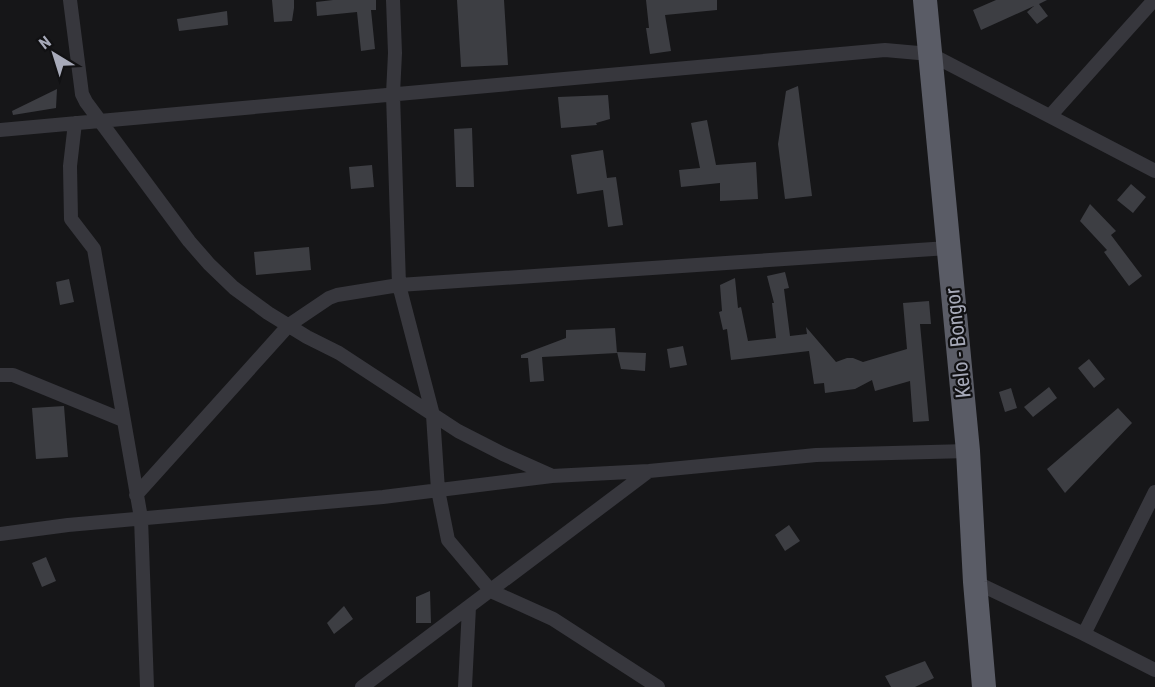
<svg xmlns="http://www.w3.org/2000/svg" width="1155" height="687" viewBox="0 0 1155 687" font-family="'Roboto Condensed',sans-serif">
	<rect width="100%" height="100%" fill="#161618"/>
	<!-- building -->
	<path fill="#3d3e43" d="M 272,0 L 294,0 L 294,8 L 292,21 L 274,22 Z
		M 333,0 L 376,0 L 376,10 L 371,10 L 375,49 L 361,51 L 357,12 L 317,16 L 316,2 Z
		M 457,0 L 504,0 L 508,65 L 461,67 Z
		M 646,0 L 717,0 L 717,10 L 665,15 L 671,51 L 650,54 L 646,28 L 649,28 Z
		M 996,0 L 1047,0 L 1039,4 L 1048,16 L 1037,24 L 1027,12 L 1034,6 L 981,30 L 973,10 Z
		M 227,11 L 228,25 L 179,31 L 177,19 Z
		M 798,86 L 812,196 L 785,199 L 778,144 L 786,91 Z
		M 57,89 L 56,108 L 13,115 L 12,111 Z
		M 608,95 L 610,119 L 596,123 L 597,125 L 561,128 L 558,97 Z
		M 707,120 L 716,165 L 756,162 L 758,199 L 720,201 L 720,183 L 681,187 L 679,170 L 700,168 L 691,123 Z
		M 472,128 L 474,187 L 456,187 L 454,129 Z
		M 603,150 L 607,178 L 616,177 L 623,225 L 608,227 L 603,190 L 577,194 L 571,155 Z
		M 372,165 L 374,187 L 351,189 L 349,167 Z
		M 1131,184 L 1146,197 L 1133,213 L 1117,200 Z
		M 1090,204 L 1116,231 L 1111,235 L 1142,276 L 1129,286 L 1104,252 L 1107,250 L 1080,221 Z
		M 309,247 L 311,270 L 256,275 L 254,252 Z
		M 785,272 L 789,288 L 784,289 L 790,336 L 807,334 L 806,327 L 836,362 L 847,358 L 853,358 L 863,362 L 907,349 L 903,303 L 929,301 L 931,324 L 920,324 L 929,421 L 913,422 L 910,381 L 875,391 L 872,380 L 855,389 L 825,393 L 824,383 L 814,384 L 809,351 L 731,360 L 727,329 L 723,330 L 719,312 L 722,311 L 720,285 L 735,278 L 738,308 L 741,307 L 748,341 L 776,338 L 772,303 L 774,303 L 767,276 Z
		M 69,279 L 74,302 L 60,305 L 56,282 Z
		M 615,328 L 617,353 L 542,357 L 544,381 L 530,382 L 528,358 L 521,358 L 521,355 L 566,338 L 566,330 Z
		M 683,346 L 687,365 L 670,368 L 667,349 Z
		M 617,352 L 646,353 L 645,371 L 621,369 Z
		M 1089,359 L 1105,379 L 1094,388 L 1078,368 Z
		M 1049,387 L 1057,398 L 1033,417 L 1024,407 Z
		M 1011,388 L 1017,408 L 1005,412 L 999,392 Z
		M 64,406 L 68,457 L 36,459 L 32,408 Z
		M 1118,408 L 1132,423 L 1065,493 L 1047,469 Z
		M 789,525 L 800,541 L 785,551 L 775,535 Z
		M 46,557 L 56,581 L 42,587 L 32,563 Z
		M 430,591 L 431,623 L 416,623 L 416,597 Z
		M 344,606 L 353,619 L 334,634 L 327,623 Z
		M 925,661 L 934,678 L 915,687 L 891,687 L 885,676 Z"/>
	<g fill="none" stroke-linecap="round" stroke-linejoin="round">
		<!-- minor -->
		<path stroke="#37373d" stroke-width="14" d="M 70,0 L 82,94 L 86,102 L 189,241 L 209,264 L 234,288 L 268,313 L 307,337 L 339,353 L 458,431 L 503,454 L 550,475
			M 393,0 L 395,53 L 393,94 L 399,285 L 433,415 L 438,490 L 448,540 L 491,591 L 553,619 L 658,687
			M 1050,116 L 1154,0
			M 75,123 L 70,166 L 71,219 L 94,249 L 141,518 L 147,687
			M 0,130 L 885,50 L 930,54 L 1155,171
			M 0,375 L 13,375 L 123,420
			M 136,495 L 289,325 L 329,298 L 337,295 L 399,285 L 948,248
			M 0,534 L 68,525 L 383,497 L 552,476 L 649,471 L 816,455 L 968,451
			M 975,582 L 1084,634 L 1155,670
			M 1084,634 L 1155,492
			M 362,687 L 649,471
			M 465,687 L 469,607"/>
		<!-- trunk -->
		<path stroke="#5a5c66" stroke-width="24" d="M 925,0 L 968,451 L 975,582 L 984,687"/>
	</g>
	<g text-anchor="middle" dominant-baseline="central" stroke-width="4.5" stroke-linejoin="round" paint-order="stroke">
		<!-- street labels -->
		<g font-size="21" fill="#a7aab9" stroke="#111113">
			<text transform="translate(958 343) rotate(-96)">Kelo - Bongor</text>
		</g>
	</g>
	<!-- north arrow -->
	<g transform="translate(54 54) rotate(322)" stroke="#111113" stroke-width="4.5" paint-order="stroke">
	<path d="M0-4.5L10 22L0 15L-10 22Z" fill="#a7aab9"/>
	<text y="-9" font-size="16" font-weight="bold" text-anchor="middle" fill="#a7aab9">N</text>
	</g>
</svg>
